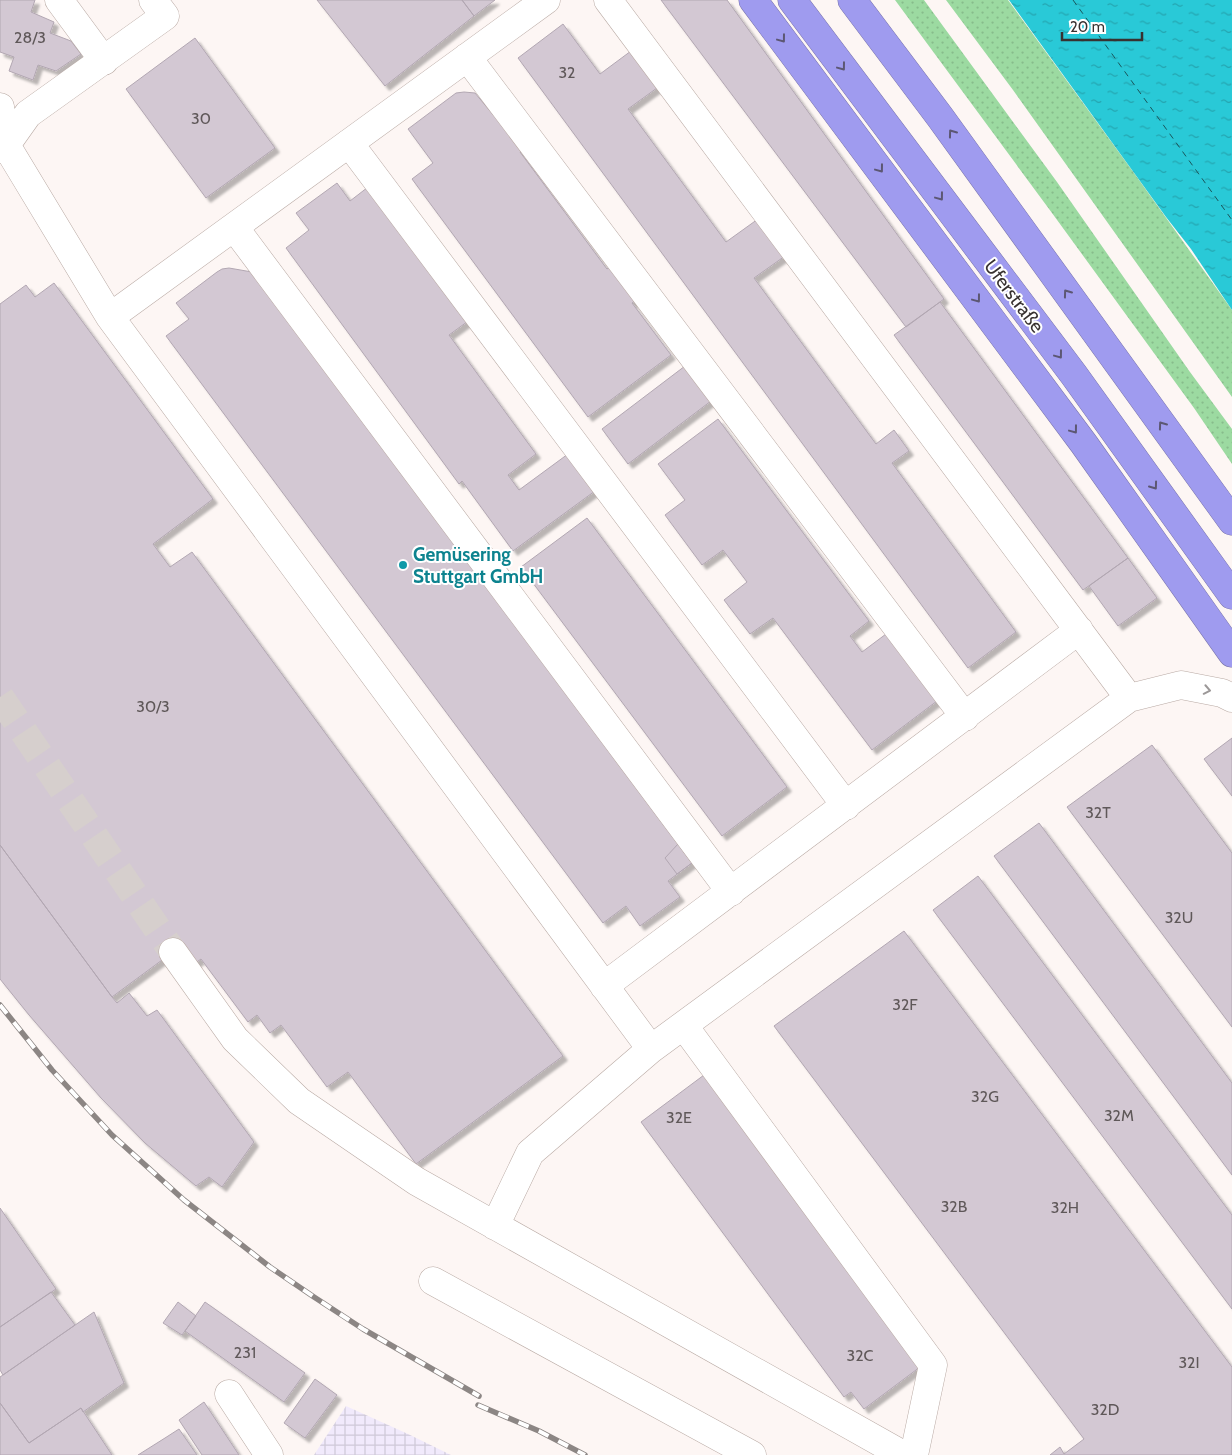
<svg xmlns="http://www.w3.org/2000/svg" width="1232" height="1455" viewBox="0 0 1232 1455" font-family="Cabin,sans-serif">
	<defs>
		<pattern id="industrial-grid" width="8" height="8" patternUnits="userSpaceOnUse" patternTransform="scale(1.25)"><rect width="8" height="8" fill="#f1eafc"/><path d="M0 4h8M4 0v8" fill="none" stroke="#cfc9d8"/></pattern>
		<pattern id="grass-dots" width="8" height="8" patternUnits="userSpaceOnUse" patternTransform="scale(1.25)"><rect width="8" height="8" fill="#9cdaa1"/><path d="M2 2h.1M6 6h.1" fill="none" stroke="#87bc8b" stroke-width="1.8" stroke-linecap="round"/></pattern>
		<pattern id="water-ripples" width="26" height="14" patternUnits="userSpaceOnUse" patternTransform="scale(1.25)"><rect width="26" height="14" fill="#29c9d7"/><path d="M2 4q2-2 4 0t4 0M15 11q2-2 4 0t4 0" fill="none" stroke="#24a4af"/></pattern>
		<filter id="shadow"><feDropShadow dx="4.5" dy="4.5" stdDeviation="1" flood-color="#0004"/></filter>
	</defs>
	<rect width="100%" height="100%" fill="#fdf6f4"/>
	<!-- industrial -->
	<path fill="url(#industrial-grid)" d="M 346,1406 L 408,1434 L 451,1455 L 314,1455 Z"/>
	<!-- grass -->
	<path fill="url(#grass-dots)" d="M 895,0 L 924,0 L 1057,182 L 1190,372 L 1232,429 L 1232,464 L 1194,408 L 1052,213 Z
		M 946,0 L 1008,0 L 1134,173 L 1232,310 L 1232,397 L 1013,90 Z"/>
	<!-- water -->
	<path fill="url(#water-ripples)" d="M 1009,0 L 1232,0 L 1232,310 L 1191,249 L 1166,217 Z"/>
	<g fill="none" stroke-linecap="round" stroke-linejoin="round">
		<!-- ferry -->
		<path stroke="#19565c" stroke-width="1" stroke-dasharray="6 5" stroke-linecap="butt" d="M 1073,0 L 1232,220"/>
	</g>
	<!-- building -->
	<path fill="#d3c8d3" stroke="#b2a7b2" filter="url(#shadow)" d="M 0,0 L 35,0 L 31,12 L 54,22 L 50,33 L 71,41 L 81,54 L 56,71 L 38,65 L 33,80 L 9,71 L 14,57 L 0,52 Z
		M 317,0 L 462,0 L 474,16 L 385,86 Z
		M 462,0 L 495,0 L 474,16 Z
		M 661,0 L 727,0 L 944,299 L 906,327 Z
		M 563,24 L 600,74 L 631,51 L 657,88 L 628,109 L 726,242 L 758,219 L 785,256 L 754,278 L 876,444 L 894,430 L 909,451 L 892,463 L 1016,632 L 968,668 L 518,58 Z
		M 195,38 L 275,148 L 206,198 L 126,89 Z
		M 464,92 L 475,93 L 495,117 L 499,114 L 525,148 L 520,152 L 607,269 L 611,266 L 636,300 L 632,303 L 671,355 L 588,417 L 412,179 L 433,163 L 408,129 L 456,93 Z
		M 337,183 L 350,201 L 372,184 L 471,319 L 449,335 L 536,454 L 508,475 L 519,490 L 568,454 L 595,491 L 513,551 L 462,481 L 459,484 L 286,248 L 309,230 L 296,213 Z
		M 229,268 L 252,272 L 692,863 L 668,881 L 680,897 L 640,926 L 626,906 L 603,923 L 166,336 L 189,319 L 176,303 L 217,272 L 222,269 Z
		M 54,283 L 213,499 L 153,544 L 170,567 L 192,552 L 563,1056 L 416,1164 L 348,1072 L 327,1087 L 281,1025 L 270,1033 L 257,1015 L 248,1022 L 201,959 L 190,967 L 177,949 L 112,997 L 0,845 L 0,304 L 26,285 L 35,297 Z
		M 940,302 L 1128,558 L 1083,590 L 894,335 Z
		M 685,366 L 711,401 L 628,464 L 602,429 Z
		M 718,419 L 869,621 L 850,636 L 862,652 L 886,634 L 937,701 L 872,750 L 773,618 L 750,634 L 724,600 L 747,582 L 723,550 L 702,565 L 665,515 L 685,500 L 658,464 Z
		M 587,518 L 787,787 L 722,836 L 521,567 Z
		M 1128,558 L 1157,598 L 1118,626 L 1089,586 Z
		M 1232,738 L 1232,796 L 1204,759 Z
		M 1152,745 L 1232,853 L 1232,1027 L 1067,807 Z
		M 1039,823 L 1232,1083 L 1232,1175 L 994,856 Z
		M 678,844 L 692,863 L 677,874 L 665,858 Z
		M 0,845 L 112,997 L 117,1003 L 129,993 L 147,1016 L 157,1010 L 254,1142 L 222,1187 L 209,1177 L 196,1186 L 145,1143 L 101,1098 L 29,1015 L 0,979 Z
		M 978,876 L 1232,1215 L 1232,1309 L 933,910 Z
		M 904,931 L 1232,1367 L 1232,1455 L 1050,1455 L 1060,1447 L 1064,1454 L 1084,1439 L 774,1026 Z
		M 704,1075 L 920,1367 L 864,1409 L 851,1392 L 844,1397 L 641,1122 Z
		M 0,1208 L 56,1289 L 0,1327 Z
		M 51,1292 L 75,1325 L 3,1375 L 0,1370 L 0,1327 Z
		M 178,1302 L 196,1316 L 182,1335 L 163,1323 Z
		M 205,1302 L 305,1373 L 284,1402 L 185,1331 Z
		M 94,1312 L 124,1383 L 83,1412 L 81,1408 L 29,1443 L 0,1403 L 0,1377 Z
		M 315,1379 L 337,1395 L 305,1438 L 284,1423 Z
		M 204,1402 L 239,1455 L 202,1455 L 179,1420 Z
		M 0,1403 L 29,1443 L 81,1408 L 112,1455 L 0,1455 Z
		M 179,1429 L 197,1455 L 138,1455 L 165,1438 Z"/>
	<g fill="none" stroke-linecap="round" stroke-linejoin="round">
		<!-- minor-tunnel -->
		<path stroke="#d6cfcd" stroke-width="28" stroke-dasharray="28 14" stroke-linecap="butt" d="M 0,697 L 173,952"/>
		<!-- minor casing -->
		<g stroke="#b9aaa4" stroke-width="29">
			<path id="minor" d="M 59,0 L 104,61
				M 608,0 L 1129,698
				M 467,57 L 965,717
				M 0,107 L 6,145 L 110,317 L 651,1049
				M 349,143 L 846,806
				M 0,149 L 6,145 L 28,114 L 165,16 L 153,0
				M 234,227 L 731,892
				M 110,317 L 546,0
				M 173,952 L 235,1039 L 299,1101 L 416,1181 L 903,1455
				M 604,986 L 1079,630
				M 684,1026 L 933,1365 L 914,1455
				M 495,1226 L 530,1153 L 651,1049 L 1129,698 L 1181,685 L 1222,693 L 1232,698
				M 433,1281 L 752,1455
				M 229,1394 L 269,1455"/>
		</g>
		<!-- highway casing -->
		<g stroke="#7b76ac" stroke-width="29">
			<path id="highway" d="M 753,0 L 1084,444 L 1232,653
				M 792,0 L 1074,375 L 1232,595
				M 852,0 L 940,117 L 1232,521"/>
		</g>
		<!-- minor -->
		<use href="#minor" stroke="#fff" stroke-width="28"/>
		<!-- highway -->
		<use href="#highway" stroke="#9f9bef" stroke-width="28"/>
		<!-- rail casing -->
		<g stroke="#8c8684" stroke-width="5.5">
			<path id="rail" d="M 0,1005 L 52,1070 L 112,1135 L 184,1200 L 270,1267 L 314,1297 L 363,1329 L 479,1396
				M 478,1405 L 539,1431 L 585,1455"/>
		</g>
		<!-- rail -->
		<use href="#rail" stroke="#fff" stroke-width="4" stroke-dasharray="11" stroke-linecap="butt"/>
	</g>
	<!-- one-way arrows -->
	<defs><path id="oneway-chevron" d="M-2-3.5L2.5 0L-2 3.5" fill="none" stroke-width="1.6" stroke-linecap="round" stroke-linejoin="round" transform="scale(1.25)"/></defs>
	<g stroke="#5c5773">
		<use href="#oneway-chevron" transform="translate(782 39) rotate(53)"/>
		<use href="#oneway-chevron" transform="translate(842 67) rotate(53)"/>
		<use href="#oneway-chevron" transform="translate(952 133) rotate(-126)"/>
		<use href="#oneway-chevron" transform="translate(880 169) rotate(53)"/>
		<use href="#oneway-chevron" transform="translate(940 197) rotate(53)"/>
		<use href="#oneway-chevron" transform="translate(1067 293) rotate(-126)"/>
		<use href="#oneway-chevron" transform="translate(977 299) rotate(53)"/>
		<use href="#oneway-chevron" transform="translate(1059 355) rotate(53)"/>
		<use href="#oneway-chevron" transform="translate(1162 425) rotate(-126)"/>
		<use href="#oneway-chevron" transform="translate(1074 430) rotate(53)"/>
		<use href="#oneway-chevron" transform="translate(1154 486) rotate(54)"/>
	</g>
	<use stroke="#9c9898" href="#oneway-chevron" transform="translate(1207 690) rotate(11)"/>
	<!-- markers -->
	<circle fill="#0f9aa8" stroke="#fff" stroke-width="2" cx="403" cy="565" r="5"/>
	<g text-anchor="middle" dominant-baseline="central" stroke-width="4" stroke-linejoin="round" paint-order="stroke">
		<!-- number labels -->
		<g font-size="16" fill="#5f5859">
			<text x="30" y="37">28/3</text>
			<text x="567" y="72">32</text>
			<text x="201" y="118">30</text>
			<text x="153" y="706">30/3</text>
			<text x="1098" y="812">32T</text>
			<text x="1179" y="917">32U</text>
			<text x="905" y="1004">32F</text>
			<text x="985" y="1096">32G</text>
			<text x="1119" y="1115">32M</text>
			<text x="679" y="1117">32E</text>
			<text x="954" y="1206">32B</text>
			<text x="1065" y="1207">32H</text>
			<text x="245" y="1352">231</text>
			<text x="860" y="1355">32C</text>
			<text x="1189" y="1362">32I</text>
			<text x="1105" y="1409">32D</text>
		</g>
		<!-- street labels -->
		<g font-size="19" fill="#383230" stroke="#fff">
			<text transform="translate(1014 296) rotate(53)">Uferstraße</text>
		</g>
		<!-- culture labels -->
		<g font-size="19" font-weight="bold" fill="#0d838f" stroke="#fff" text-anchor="start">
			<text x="413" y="554">Gemüsering<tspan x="413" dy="22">Stuttgart GmbH</tspan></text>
		</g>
	</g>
	<!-- scale -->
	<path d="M1062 32v8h80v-8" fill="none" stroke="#383230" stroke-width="2.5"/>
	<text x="1070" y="32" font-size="15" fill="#383230" stroke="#ffffff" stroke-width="4" paint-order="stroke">20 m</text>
</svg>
